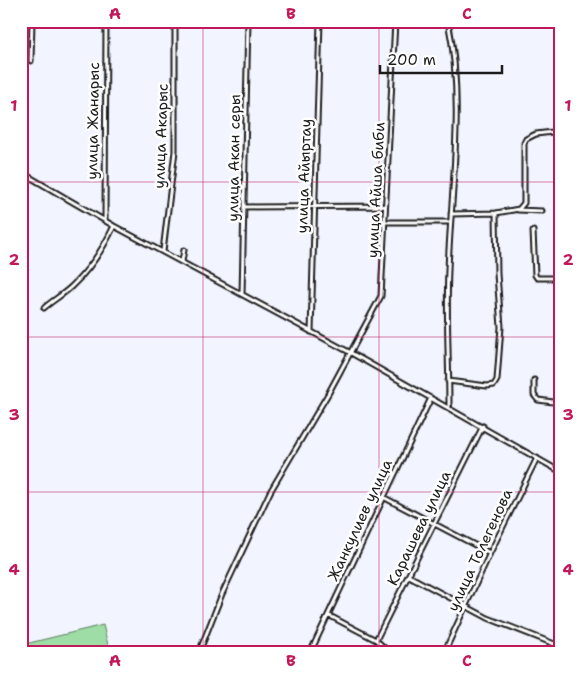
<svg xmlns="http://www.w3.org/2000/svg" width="582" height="674" viewBox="0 0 582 674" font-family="'Shantell Sans',sans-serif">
	<rect width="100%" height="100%" fill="#f2f5ff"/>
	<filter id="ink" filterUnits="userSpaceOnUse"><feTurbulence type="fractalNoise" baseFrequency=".02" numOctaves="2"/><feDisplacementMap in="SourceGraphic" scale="10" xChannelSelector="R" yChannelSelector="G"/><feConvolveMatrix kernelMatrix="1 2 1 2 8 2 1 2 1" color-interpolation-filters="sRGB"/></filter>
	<g filter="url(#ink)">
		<!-- green -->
		<path fill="#9edda5" stroke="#5d7c60" d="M 103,625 L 110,653 L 21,653 L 21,645 Z"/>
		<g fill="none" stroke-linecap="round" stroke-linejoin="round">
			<!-- minor casing -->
			<g stroke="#1c1c1c" stroke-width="7">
				<path id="minor" d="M 448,21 C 465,102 451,189 448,270 C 446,316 449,361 449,407
					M 31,61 L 32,21
					M 21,172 L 114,226 L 351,353 L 561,472
					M 244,207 L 385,206
					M 518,210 L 542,211
					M 451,214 L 496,213 L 519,209 L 524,203 L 524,143 L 526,139 L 536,134 L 561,131
					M 105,220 L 106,21
					M 385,222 L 450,222
					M 533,231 L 535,275 L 537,278 L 561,278
					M 163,251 L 175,151 L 175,21
					M 182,261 L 184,250
					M 242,294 L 248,21
					M 44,308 C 53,300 64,294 72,286 C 89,270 104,247 114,226
					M 311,332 L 320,21
					M 534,380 L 534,395 L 538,400 L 561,403
					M 448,381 L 487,386 L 494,385 L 497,380 L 501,327 L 497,274 L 496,213
					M 383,497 L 490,553
					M 409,576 L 488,618 L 557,645
					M 328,615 L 376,640 L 390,653
					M 376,640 L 483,426
					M 202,653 L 200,650 L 222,594 L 270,492 L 328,394 L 381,296 L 395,21
					M 310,653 L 431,398
					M 444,653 L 490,553 L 537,458"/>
			</g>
			<!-- primary casing -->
			<g stroke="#1c1c1c" stroke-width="9">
				<path id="primary" d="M 555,653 L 561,636"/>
			</g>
			<!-- minor -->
			<use href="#minor" stroke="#fff" stroke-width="3"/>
			<!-- primary -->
			<use href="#primary" stroke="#fdde96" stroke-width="5"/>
		</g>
	</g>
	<!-- grid -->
	<path fill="none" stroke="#c2185b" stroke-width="1" stroke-opacity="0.55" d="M 203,21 L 203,653M 379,21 L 379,653M 21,182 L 561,182M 21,337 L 561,337M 21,492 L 561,492"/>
	<g text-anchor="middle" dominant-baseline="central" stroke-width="5" stroke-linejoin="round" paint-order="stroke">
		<!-- street labels -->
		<g font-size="15" fill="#1c1c1c" stroke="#fff">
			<text transform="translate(93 121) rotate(-89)">улица Жанарыс</text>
			<text transform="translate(161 136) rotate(-88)">улица Акарыс</text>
			<text transform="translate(234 158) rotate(-89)">улица Акан серы</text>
			<text transform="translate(304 176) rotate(-88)">улица Айыртау</text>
			<text transform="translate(376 190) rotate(-87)">улица Айша биби</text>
			<text transform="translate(360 520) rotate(-65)">Жанкулиев улица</text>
			<text transform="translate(419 528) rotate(-64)">Карашева улица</text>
			<text transform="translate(480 550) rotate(-65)">улица Толегенова</text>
		</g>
	</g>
	<!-- margin -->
	<rect width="582" height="674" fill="none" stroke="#fff" stroke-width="55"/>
	<!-- scale -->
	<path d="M380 65v8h122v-8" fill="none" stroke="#1c1c1c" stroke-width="2.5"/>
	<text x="387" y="65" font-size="15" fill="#1c1c1c" stroke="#ffffff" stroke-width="4" paint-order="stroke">200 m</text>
	<rect x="28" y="28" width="526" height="618" fill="none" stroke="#c2185b" stroke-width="2"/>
	<g font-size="16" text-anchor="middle" font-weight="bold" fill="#c2185b">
		<text x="115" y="19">A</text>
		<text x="291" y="19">B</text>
		<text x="467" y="19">C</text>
		<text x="14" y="111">1</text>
		<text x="568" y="111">1</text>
		<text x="14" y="265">2</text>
		<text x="568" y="265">2</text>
		<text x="14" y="420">3</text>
		<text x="568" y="420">3</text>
		<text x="14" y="575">4</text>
		<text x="568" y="575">4</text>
		<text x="115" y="666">A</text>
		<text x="291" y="666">B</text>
		<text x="467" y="666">C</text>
	</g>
</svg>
